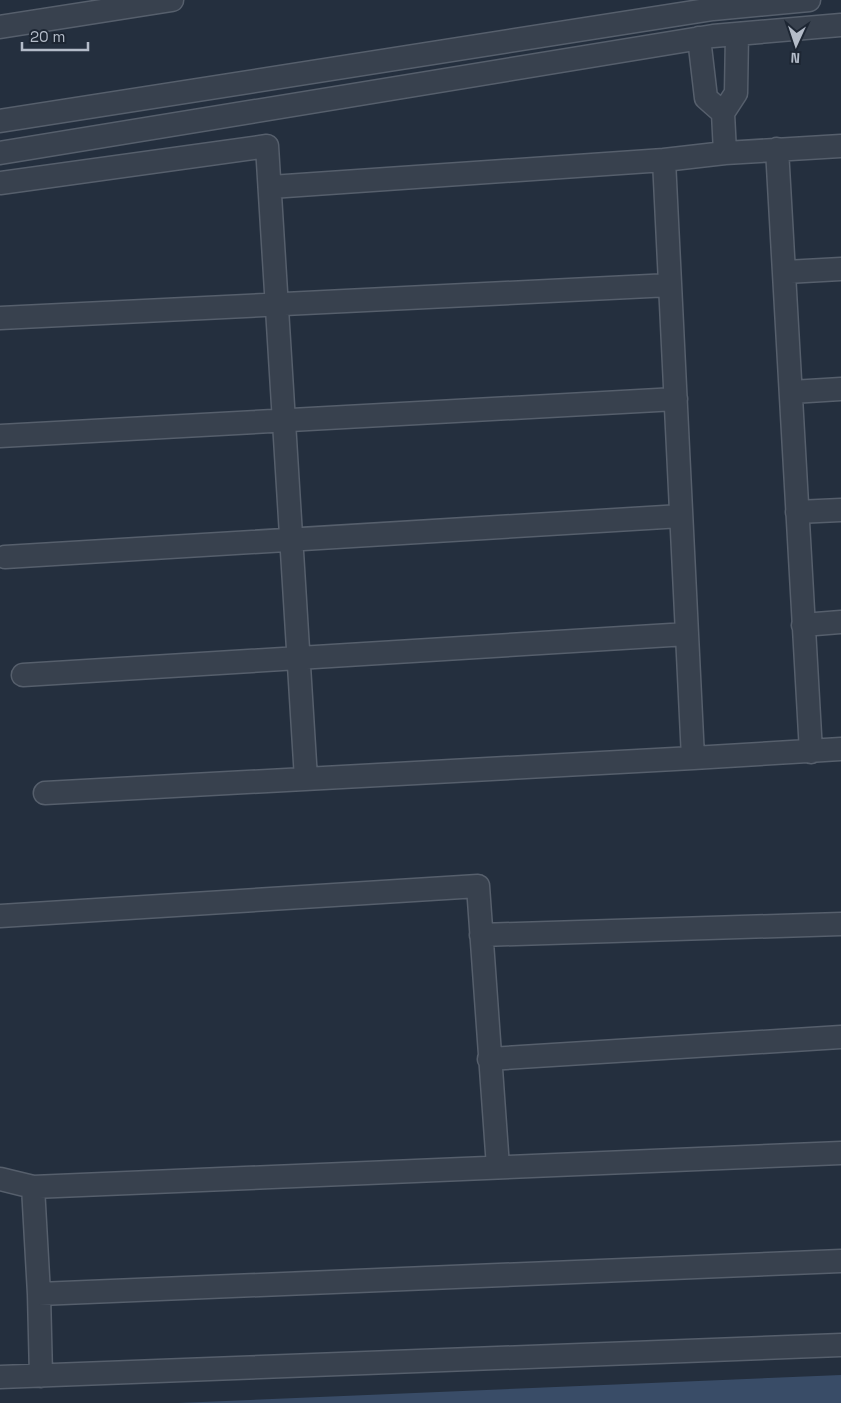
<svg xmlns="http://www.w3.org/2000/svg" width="841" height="1403" viewBox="0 0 841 1403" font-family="'Space Grotesk',sans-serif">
	<rect width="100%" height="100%" fill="#242f3e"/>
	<!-- water -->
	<path fill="#394c67" d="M 841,1375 L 841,1403 L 178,1403 Z"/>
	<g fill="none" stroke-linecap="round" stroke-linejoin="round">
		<!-- minor casing -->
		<g stroke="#565f6c" stroke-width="25">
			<path id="minor" d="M 0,27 L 172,0
				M 699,38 L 706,98 L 723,113 L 736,93 L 737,34
				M 723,113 L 725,153
				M 0,121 L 713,9 L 809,0
				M 841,146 L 725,153 L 664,160 L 693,758 L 841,749
				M 777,149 L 811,752
				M 0,153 L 713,36 L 841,25
				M 0,183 L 267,146 L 306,779
				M 271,187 L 664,160
				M 786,272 L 841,269
				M 0,318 L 670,285
				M 792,392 L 841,389
				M 0,436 L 676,399
				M 797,512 L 841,510
				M 5,557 L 681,516
				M 803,625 L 841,622
				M 23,675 L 687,634
				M 45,793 L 693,758
				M 0,916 L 478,886 L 498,1167
				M 481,935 L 841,924
				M 489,1059 L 841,1037
				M 0,1179 L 33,1187 L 39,1294 L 41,1376
				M 33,1187 L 841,1153
				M 39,1294 L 841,1261
				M 0,1377 L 841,1345"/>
		</g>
		<!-- minor -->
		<use href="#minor" stroke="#38414e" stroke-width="22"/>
	</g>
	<!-- north arrow -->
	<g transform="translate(796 45) rotate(183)" stroke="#1d2633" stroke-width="4" paint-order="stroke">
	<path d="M0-4L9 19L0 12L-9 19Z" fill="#b4bcc9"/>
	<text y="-8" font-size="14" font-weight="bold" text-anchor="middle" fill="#b4bcc9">N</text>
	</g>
	<!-- scale -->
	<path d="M22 42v8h66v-8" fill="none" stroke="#b4bcc9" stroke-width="2.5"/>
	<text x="30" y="42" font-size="15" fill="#b4bcc9" stroke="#1d2633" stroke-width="4" paint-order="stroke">20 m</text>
</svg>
